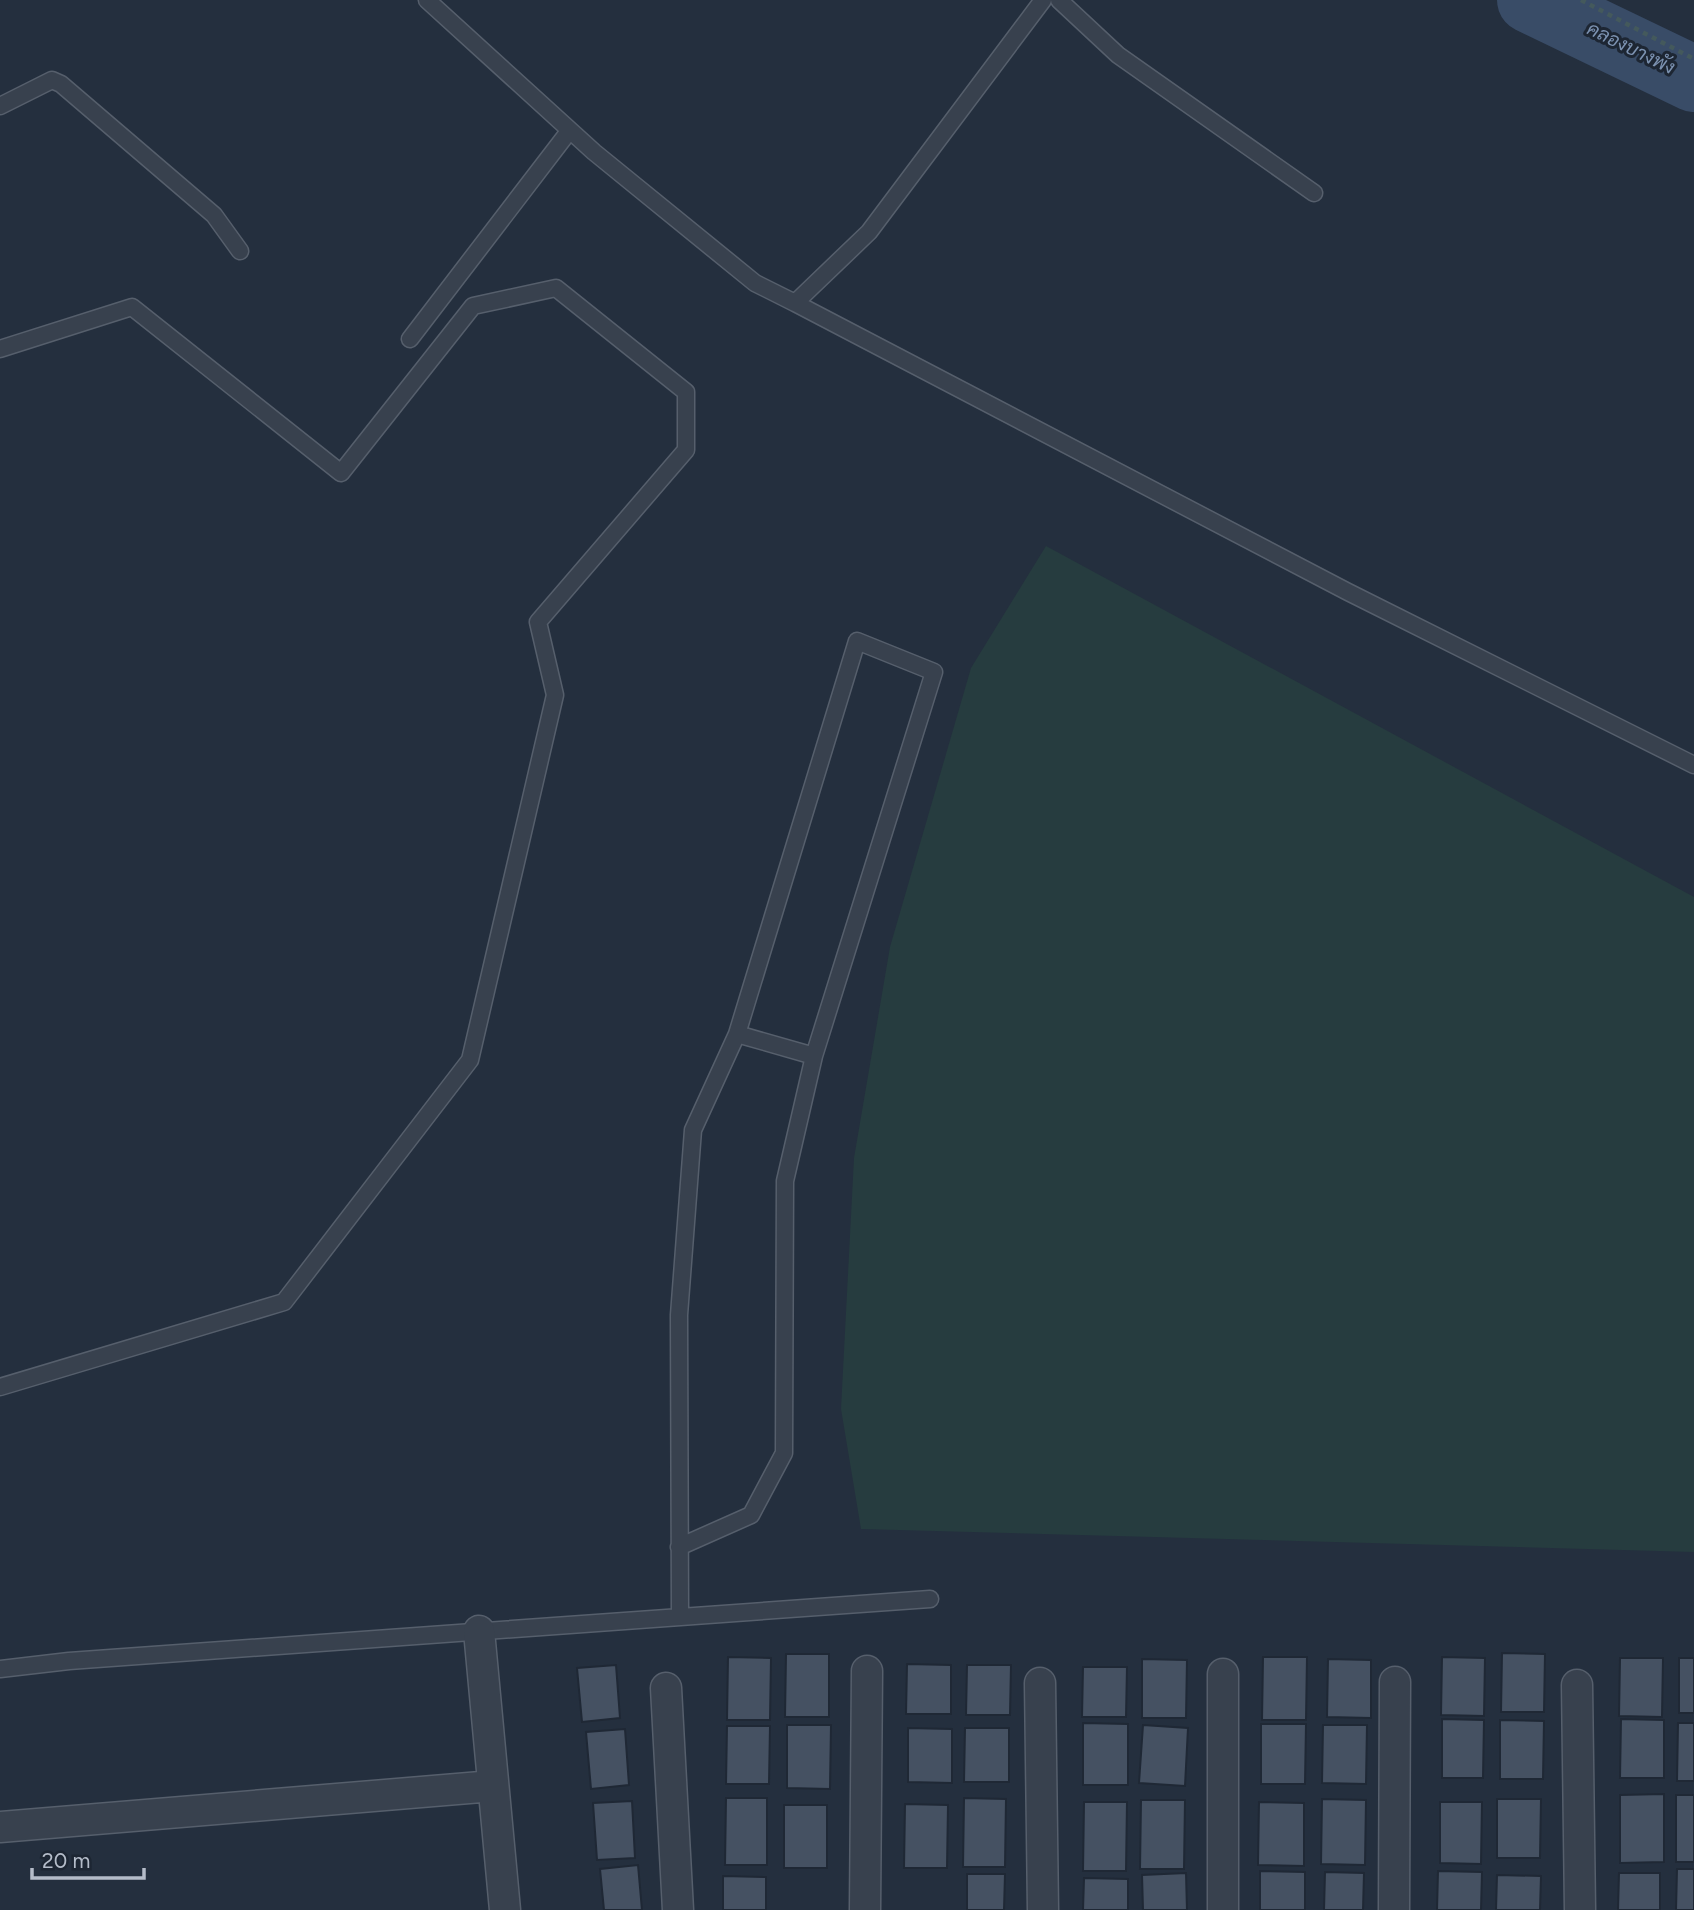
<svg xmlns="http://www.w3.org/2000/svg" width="1694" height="1910" viewBox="0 0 1694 1910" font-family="Figtree,Sarabun,sans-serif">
	<rect width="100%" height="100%" fill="#242f3e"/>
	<!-- green -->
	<path fill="#263c3f" d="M 1046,546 L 1694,897 L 1694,1552 L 861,1529 L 841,1409 L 854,1158 L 890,947 L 971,668 Z"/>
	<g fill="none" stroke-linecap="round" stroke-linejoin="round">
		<!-- river -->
		<path stroke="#394c67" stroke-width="66" d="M 1530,0 L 1694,79"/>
	</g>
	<!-- building -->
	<path fill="#455162" stroke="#1f2835" stroke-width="2" d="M 1502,1653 L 1545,1654 L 1544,1712 L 1501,1712 Z
		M 786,1654 L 829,1654 L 829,1717 L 785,1717 Z
		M 728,1657 L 771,1658 L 770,1720 L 727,1720 Z
		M 1263,1657 L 1307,1657 L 1306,1720 L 1262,1720 Z
		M 1442,1657 L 1485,1658 L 1484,1716 L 1441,1715 Z
		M 1620,1658 L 1663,1658 L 1662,1717 L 1619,1716 Z
		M 1679,1658 L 1694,1658 L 1694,1713 L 1679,1713 Z
		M 1142,1659 L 1187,1660 L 1186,1718 L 1142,1718 Z
		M 1328,1659 L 1371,1660 L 1371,1718 L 1327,1717 Z
		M 907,1664 L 951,1665 L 951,1714 L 906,1714 Z
		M 616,1665 L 620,1718 L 582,1722 L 577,1668 Z
		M 967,1665 L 1011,1665 L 1010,1715 L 966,1715 Z
		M 1083,1667 L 1127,1667 L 1126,1717 L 1082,1717 Z
		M 1442,1719 L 1484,1720 L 1483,1778 L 1442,1778 Z
		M 1621,1719 L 1664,1720 L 1664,1778 L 1620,1778 Z
		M 1500,1720 L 1544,1721 L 1543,1779 L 1500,1779 Z
		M 1083,1723 L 1128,1724 L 1128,1785 L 1083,1785 Z
		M 1678,1723 L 1694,1723 L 1694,1781 L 1677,1781 Z
		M 1261,1724 L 1306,1724 L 1305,1784 L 1261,1784 Z
		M 787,1725 L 831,1725 L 830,1789 L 787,1788 Z
		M 1143,1725 L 1188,1728 L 1185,1786 L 1139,1783 Z
		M 1323,1725 L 1367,1725 L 1366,1784 L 1322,1783 Z
		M 727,1726 L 770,1726 L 769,1784 L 726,1784 Z
		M 908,1728 L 952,1729 L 952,1783 L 908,1782 Z
		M 965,1728 L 1009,1728 L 1009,1782 L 964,1782 Z
		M 625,1729 L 629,1785 L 591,1789 L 586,1732 Z
		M 1664,1794 L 1664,1862 L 1620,1863 L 1620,1795 Z
		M 1676,1795 L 1694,1795 L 1694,1862 L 1676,1862 Z
		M 726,1798 L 767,1798 L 767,1865 L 725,1865 Z
		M 964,1798 L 1006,1799 L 1005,1867 L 963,1867 Z
		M 1322,1799 L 1366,1800 L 1365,1865 L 1321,1864 Z
		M 1497,1799 L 1541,1799 L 1540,1858 L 1497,1858 Z
		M 1141,1800 L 1185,1800 L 1184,1869 L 1140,1869 Z
		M 632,1801 L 635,1858 L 597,1860 L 593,1803 Z
		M 1084,1802 L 1127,1802 L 1126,1871 L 1083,1871 Z
		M 1259,1802 L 1304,1803 L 1304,1866 L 1258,1865 Z
		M 1440,1802 L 1482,1802 L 1481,1864 L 1440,1863 Z
		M 905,1804 L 948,1805 L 947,1868 L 904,1868 Z
		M 784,1805 L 827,1805 L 827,1868 L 784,1868 Z
		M 638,1865 L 642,1910 L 604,1910 L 600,1869 Z
		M 1677,1869 L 1694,1869 L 1694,1910 L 1676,1910 Z
		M 1260,1871 L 1305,1872 L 1305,1910 L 1260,1910 Z
		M 1438,1871 L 1482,1872 L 1481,1910 L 1437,1910 Z
		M 1325,1872 L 1364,1873 L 1363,1910 L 1324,1910 Z
		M 1186,1873 L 1187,1910 L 1143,1910 L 1142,1875 Z
		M 1619,1873 L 1660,1873 L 1660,1910 L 1618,1910 Z
		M 967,1874 L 1005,1874 L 1004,1910 L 967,1910 Z
		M 1497,1875 L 1541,1876 L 1540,1910 L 1496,1910 Z
		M 723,1876 L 766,1877 L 766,1910 L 723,1910 Z
		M 1084,1878 L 1128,1879 L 1128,1910 L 1083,1910 Z"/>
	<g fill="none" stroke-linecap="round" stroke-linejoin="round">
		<!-- lane casing -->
		<g stroke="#565f6c" stroke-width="19">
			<path id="lane" d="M 427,0 L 594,152 L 755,283 L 795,303 L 869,232 L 1043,0
				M 1059,0 L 1118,55 L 1314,193
				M 0,106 L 52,80 L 61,84 L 214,215 L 240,251
				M 795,303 L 1348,592 L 1694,765
				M 410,339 L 570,130
				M 0,349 L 132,307 L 341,473 L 473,306 L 556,288 L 686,392 L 686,450 L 538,622 L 555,695 L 470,1060 L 284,1302 L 0,1387
				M 737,1034 L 814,1056
				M 679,1547 L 751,1515 L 784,1453 L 785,1181 L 814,1056 L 934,672 L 857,641 L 737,1034 L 693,1130 L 679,1315 L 680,1617
				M 0,1669 L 69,1661 L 930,1599"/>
		</g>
		<!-- street casing -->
		<g stroke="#565f6c" stroke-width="33">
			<path id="street" d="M 479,1631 L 505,1910
				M 1223,1674 L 1223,1910
				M 1040,1683 L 1043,1910
				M 1577,1685 L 1580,1910
				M 666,1688 L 678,1910
				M 0,1827 L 493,1786
				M 865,1910 L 867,1671
				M 1394,1910 L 1395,1682"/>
		</g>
		<!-- path -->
		<path stroke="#44595c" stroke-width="4.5" stroke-dasharray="5 5" stroke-linecap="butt" d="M 1581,0 L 1694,59"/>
		<!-- lane -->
		<use href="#lane" stroke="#38414e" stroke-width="16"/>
		<!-- street -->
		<use href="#street" stroke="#38414e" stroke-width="30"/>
	</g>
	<g text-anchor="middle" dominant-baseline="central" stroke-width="6" stroke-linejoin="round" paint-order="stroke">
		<!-- water labels -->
		<g font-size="19" font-style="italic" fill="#7c92b1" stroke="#1d2633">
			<text transform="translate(1631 48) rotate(26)">คลองบางพัง</text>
		</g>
	</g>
	<!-- scale -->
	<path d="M32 1868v10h112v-10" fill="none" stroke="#b4bcc9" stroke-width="3.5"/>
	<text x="42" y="1868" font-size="21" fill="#b4bcc9" stroke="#1d2633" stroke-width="5" paint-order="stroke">20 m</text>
</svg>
